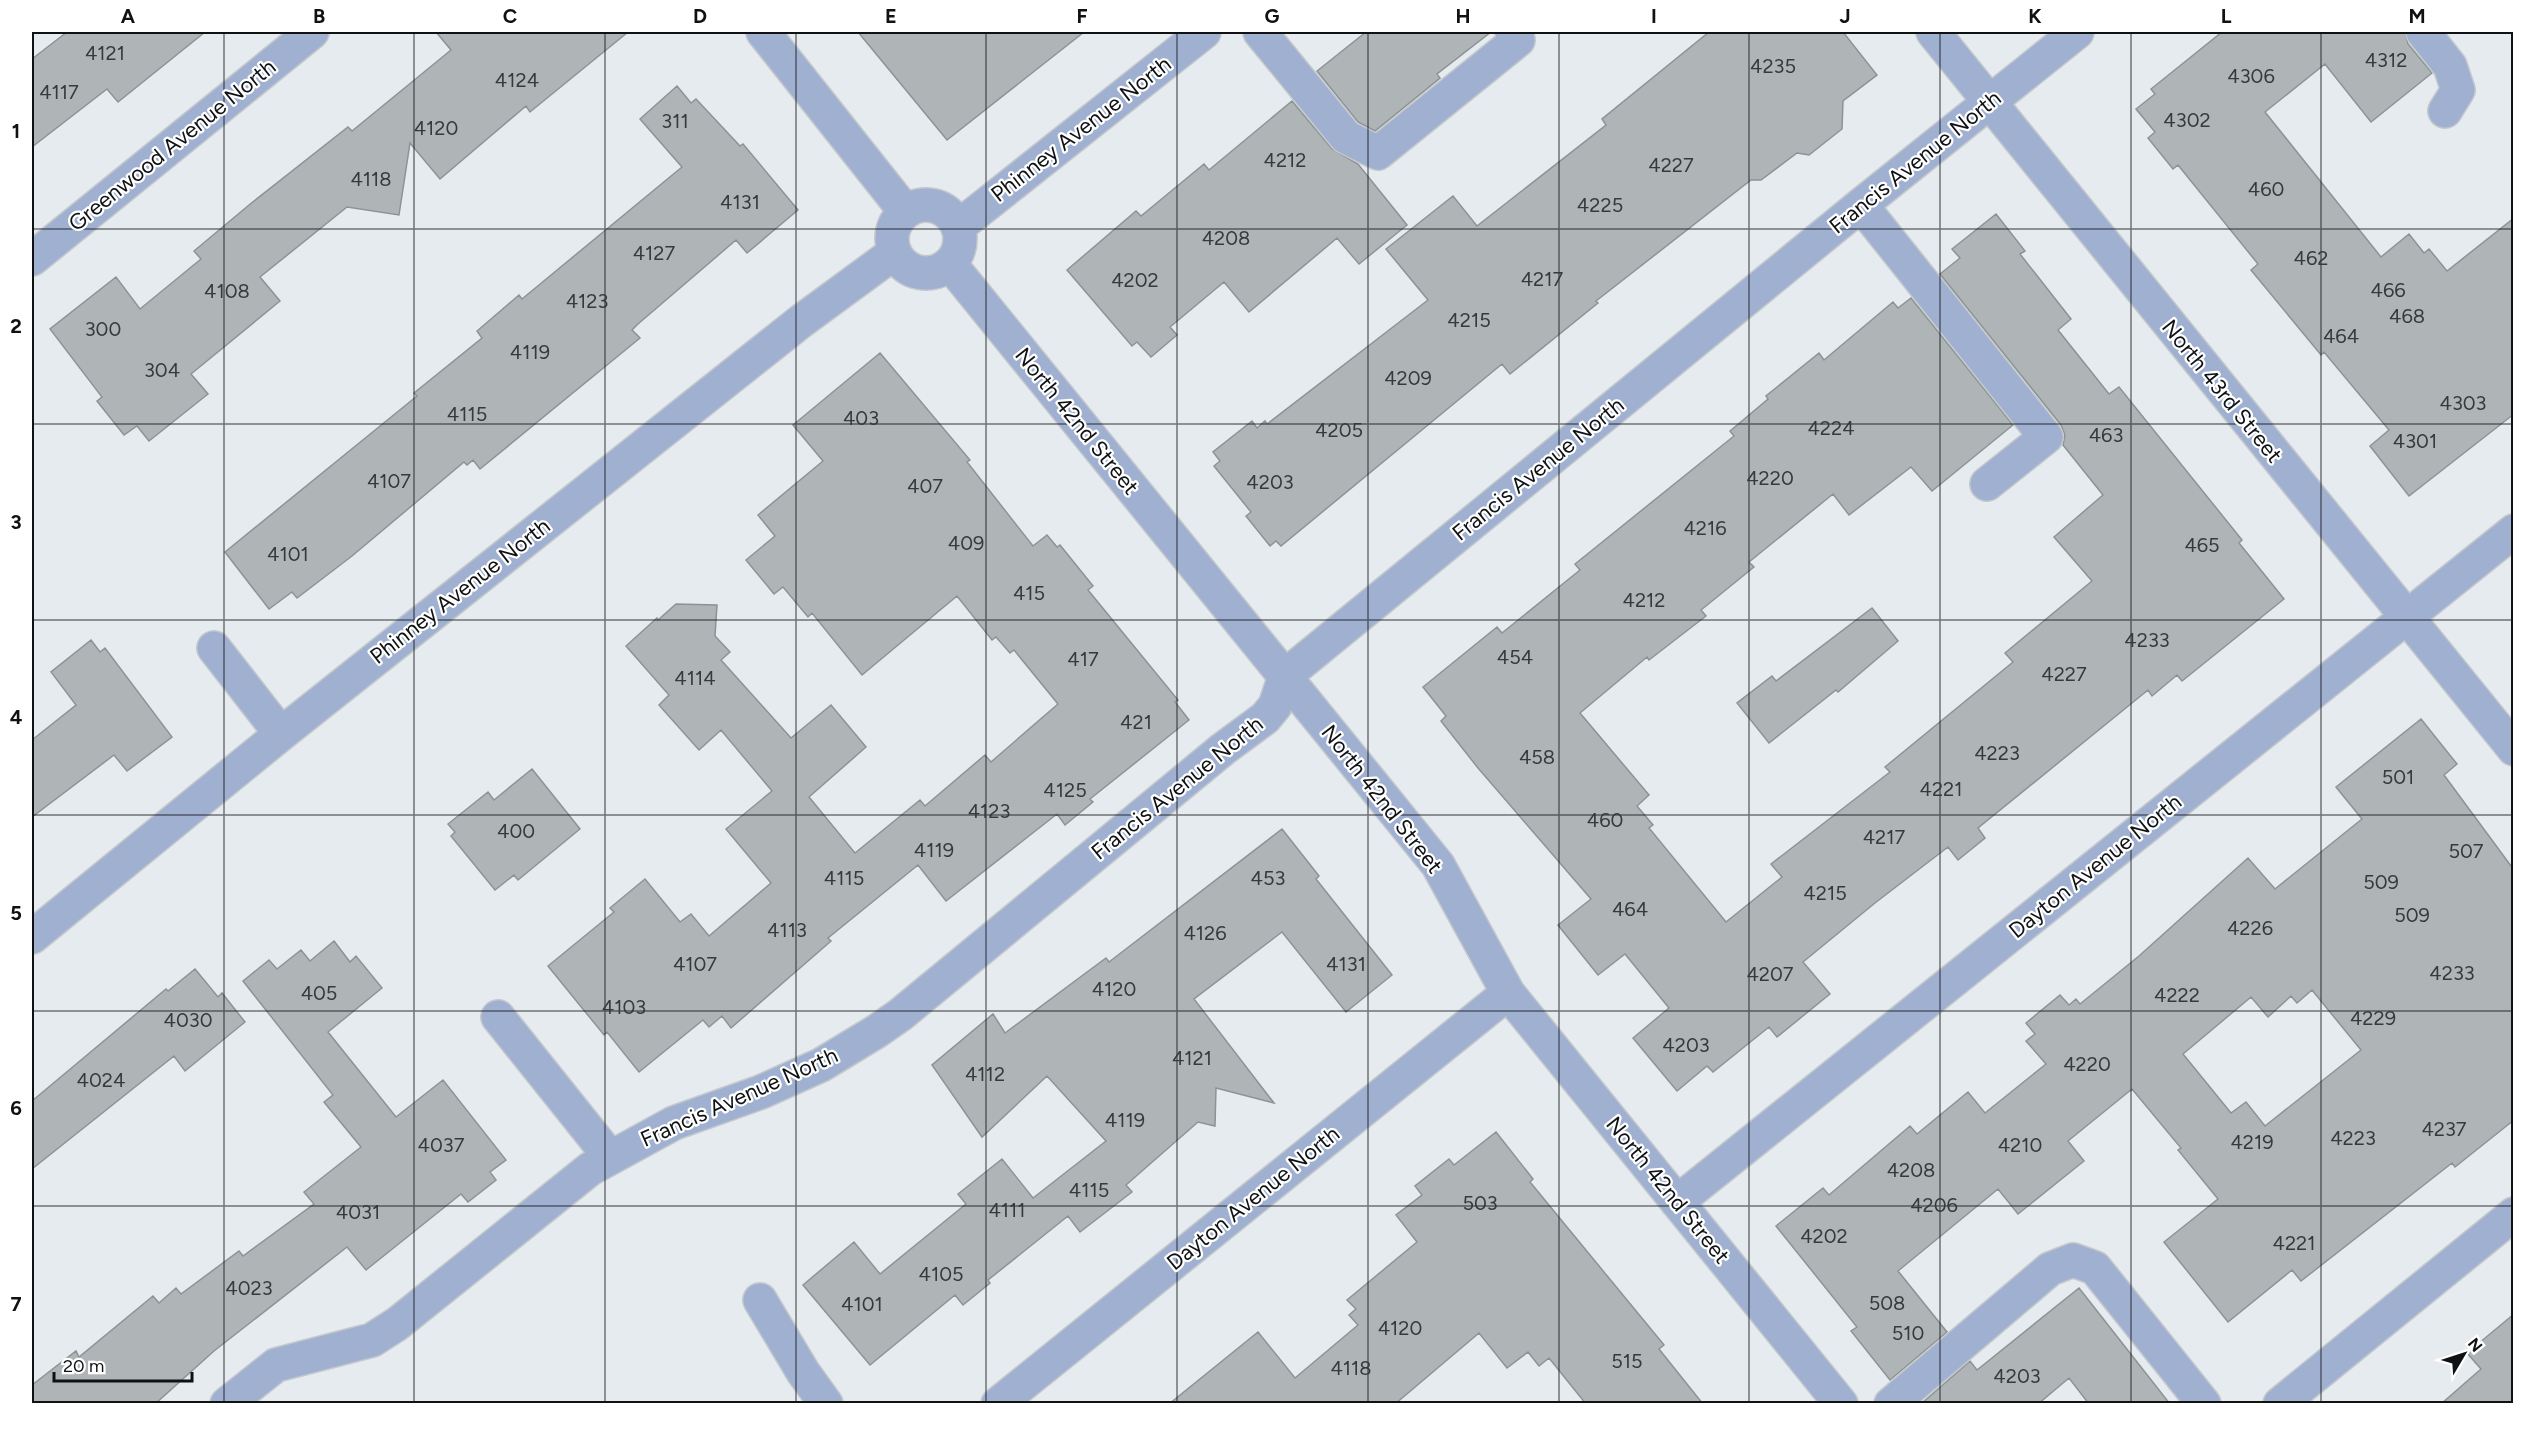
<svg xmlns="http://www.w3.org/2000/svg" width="2545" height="1435" viewBox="0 0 2545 1435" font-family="Figtree,sans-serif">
	<rect width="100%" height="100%" fill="#e6ebef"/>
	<!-- building -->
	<path fill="#afb5b7" stroke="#8d9395" stroke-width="1.5" fill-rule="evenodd" d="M 67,32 L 205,32 L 118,102 L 107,89 L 32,147 L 32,59 Z
		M 436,32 L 628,32 L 530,112 L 526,106 L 440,179 L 410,143 L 399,215 L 347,207 L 260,277 L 280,301 L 191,374 L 208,394 L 149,441 L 137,426 L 124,435 L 97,401 L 102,397 L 50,329 L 116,277 L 140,309 L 201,259 L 194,251 L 249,205 L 348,127 L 352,131 L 451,50 Z
		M 858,32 L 1084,32 L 947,140 Z
		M 1366,32 L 1491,32 L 1437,74 L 1440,78 L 1375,131 L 1358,122 L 1317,71 Z
		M 1709,32 L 1843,32 L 1877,75 L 1843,101 L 1842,129 L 1809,155 L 1797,153 L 1761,180 L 1751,180 L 1596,301 L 1598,303 L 1510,374 L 1502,364 L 1281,546 L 1276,541 L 1270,546 L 1246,516 L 1251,512 L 1214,466 L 1220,461 L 1213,452 L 1252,421 L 1257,428 L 1265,421 L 1267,424 L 1428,300 L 1386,249 L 1453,196 L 1477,226 L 1606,125 L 1602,119 Z
		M 2222,32 L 2405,32 L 2408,44 L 2432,73 L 2371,122 L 2325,64 L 2265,112 L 2381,257 L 2409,234 L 2424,253 L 2429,249 L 2447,271 L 2514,218 L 2514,414 L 2409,496 L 2370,446 L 2389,430 L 2324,352 L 2321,355 L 2251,270 L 2258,264 L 2178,165 L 2173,169 L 2148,138 L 2155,132 L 2136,109 L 2155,94 L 2151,89 Z
		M 677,86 L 691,103 L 696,99 L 740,146 L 743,144 L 798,210 L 747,253 L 736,240 L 638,324 L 632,330 L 640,338 L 480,469 L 473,460 L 467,465 L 464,462 L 352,556 L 297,598 L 292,592 L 269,609 L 225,552 L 417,396 L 414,393 L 482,338 L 477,331 L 519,295 L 522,299 L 682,167 L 640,119 Z
		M 1292,101 L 1332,149 L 1358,164 L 1407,225 L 1359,264 L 1337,238 L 1249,312 L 1224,282 L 1170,327 L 1177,335 L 1151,357 L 1137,342 L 1132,346 L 1067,270 L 1136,211 L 1141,216 L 1204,164 L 1209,170 Z
		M 1996,214 L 2025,251 L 2020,254 L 2071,319 L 2058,330 L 2109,394 L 2119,387 L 2242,540 L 2239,543 L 2284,599 L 2182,681 L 2177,675 L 2152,696 L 2148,690 L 1978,828 L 1985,838 L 1958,860 L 1948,847 L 1875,903 L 1803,962 L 1830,994 L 1777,1037 L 1769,1027 L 1713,1072 L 1707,1066 L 1677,1091 L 1633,1038 L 1669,1008 L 1625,954 L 1598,975 L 1558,925 L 1591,899 L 1478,768 L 1441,721 L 1446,716 L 1423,687 L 1497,627 L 1502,633 L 1580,570 L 1575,564 L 1734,436 L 1730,431 L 1768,399 L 1766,396 L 1819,353 L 1824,360 L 1893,302 L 1898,308 L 1911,298 L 2013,425 L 1932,491 L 1911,467 L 1849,515 L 1833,494 L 1749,562 L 1754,567 L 1701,610 L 1706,616 L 1649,660 L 1647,657 L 1580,713 L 1649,795 L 1637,806 L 1653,825 L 1649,828 L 1726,922 L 1782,877 L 1771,864 L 1890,772 L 1885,767 L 2013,662 L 2005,653 L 2092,581 L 2054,537 L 2103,495 L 2063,445 L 2065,435 L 2061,425 L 1940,274 L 1960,258 L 1952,249 Z
		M 880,353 L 970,460 L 967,462 L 1033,546 L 1047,535 L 1057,547 L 1060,545 L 1093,586 L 1088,590 L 1178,700 L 1175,702 L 1189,720 L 1090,799 L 1093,802 L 1065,825 L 1057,814 L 946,901 L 918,865 L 828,938 L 831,941 L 731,1028 L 722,1016 L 709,1027 L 703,1020 L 639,1072 L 607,1032 L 604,1035 L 548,966 L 614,912 L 610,908 L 645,879 L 680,922 L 691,914 L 709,936 L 771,883 L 726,829 L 772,791 L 721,730 L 699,750 L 659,705 L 669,695 L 626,646 L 657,618 L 658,620 L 676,604 L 717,605 L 715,636 L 730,652 L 721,660 L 791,738 L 831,705 L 866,747 L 809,797 L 855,853 L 920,800 L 925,806 L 985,755 L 991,762 L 1058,704 L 1014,650 L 1010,653 L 996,637 L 992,640 L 957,596 L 862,675 L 812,613 L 808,617 L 783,587 L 774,594 L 746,560 L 775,536 L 758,515 L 823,461 L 793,425 Z
		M 1872,608 L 1898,641 L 1838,692 L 1836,690 L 1769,743 L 1737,703 L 1772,676 L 1776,681 Z
		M 91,640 L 100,652 L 105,648 L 172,737 L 127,771 L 114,755 L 32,817 L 32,740 L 76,705 L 51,672 Z
		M 2421,719 L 2457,764 L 2444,775 L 2514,870 L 2514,1120 L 2455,1167 L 2452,1163 L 2301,1281 L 2292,1270 L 2228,1322 L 2164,1242 L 2218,1199 L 2178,1150 L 2181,1148 L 2132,1089 L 2068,1141 L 2084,1161 L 2018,1214 L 1998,1189 L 1898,1271 L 1947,1332 L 1890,1380 L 1851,1331 L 1857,1327 L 1776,1226 L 1823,1188 L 1829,1195 L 1910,1126 L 1917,1134 L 1968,1092 L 1985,1113 L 2046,1064 L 2026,1041 L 2035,1034 L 2026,1023 L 2060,995 L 2069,1005 L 2076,999 L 2080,1004 L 2139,956 L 2248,858 L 2275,889 L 2362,819 L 2336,787 ZM 2312,990 L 2361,1050 L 2265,1126 L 2246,1102 L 2231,1113 L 2183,1054 L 2251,997 L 2268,1017 L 2291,996 L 2297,1003 Z
		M 532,769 L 580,829 L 518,880 L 514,875 L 495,890 L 451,836 L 455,832 L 448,824 L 488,792 L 494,800 Z
		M 1282,829 L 1319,876 L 1316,879 L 1392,975 L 1346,1012 L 1282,932 L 1194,999 L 1274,1103 L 1216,1088 L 1215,1126 L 1198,1122 L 1126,1185 L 1132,1192 L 1080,1232 L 1068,1216 L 988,1280 L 990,1283 L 963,1305 L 955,1295 L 870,1365 L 803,1285 L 854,1242 L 880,1274 L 966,1204 L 958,1194 L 1002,1159 L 1033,1198 L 1106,1141 L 1047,1076 L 982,1137 L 932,1065 L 993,1014 L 1005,1033 L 1106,958 L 1109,962 Z
		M 334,941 L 350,962 L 356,956 L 382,988 L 328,1032 L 396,1117 L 443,1080 L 506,1160 L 490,1172 L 496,1180 L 468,1202 L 461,1194 L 366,1270 L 347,1247 L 214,1351 L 155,1404 L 32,1404 L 32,1385 L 76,1351 L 79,1357 L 153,1296 L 159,1303 L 176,1288 L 181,1294 L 239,1251 L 243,1256 L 314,1204 L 304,1192 L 361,1147 L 324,1102 L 333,1095 L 243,981 L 269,960 L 277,969 L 301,950 L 310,961 Z
		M 195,969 L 218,997 L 222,993 L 245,1022 L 185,1071 L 174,1056 L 32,1169 L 32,1101 L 166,989 L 168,991 Z
		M 1496,1132 L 1533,1179 L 1530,1182 L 1664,1345 L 1659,1349 L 1703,1404 L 1586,1404 L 1549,1358 L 1539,1366 L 1528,1352 L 1507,1368 L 1479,1333 L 1395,1404 L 1169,1404 L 1258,1332 L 1295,1378 L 1358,1325 L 1349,1315 L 1356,1309 L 1347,1300 L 1417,1242 L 1396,1215 L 1422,1195 L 1415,1186 L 1449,1159 L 1454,1165 Z
		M 2079,1288 L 2170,1404 L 2089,1404 L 2069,1378 L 2038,1404 L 1921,1404 L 1970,1361 L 1977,1370 Z
		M 2514,1314 L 2514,1404 L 2441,1404 L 2481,1369 L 2467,1353 Z"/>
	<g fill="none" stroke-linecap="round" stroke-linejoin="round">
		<!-- minor casing -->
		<g stroke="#c4c8cc" stroke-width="36">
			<path id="minor" d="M 763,32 L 905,211
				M 1260,32 L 1346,137 L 1378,153 L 1518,40 L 1512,32
				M 1933,32 L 2514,749
				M 2423,32 L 2450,66 L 2458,90 L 2445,111
				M892 239a34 34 0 1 1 68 0a34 34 0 1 1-68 0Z
				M 1861,205 L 2046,437 L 1987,484
				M 958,227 L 1204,32
				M 32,259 L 312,32
				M 950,264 L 1438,865 L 1508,993 L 1841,1404
				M 214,648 L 281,734
				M 32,937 L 281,734 L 800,322 L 894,253
				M 498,1017 L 610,1157
				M 1677,1202 L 2514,531
				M 760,1300 L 803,1372 L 826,1404
				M 227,1404 L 276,1365 L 372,1340 L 397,1324 L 590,1169 L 674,1123 L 761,1092 L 821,1065 L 877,1031 L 900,1015 L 1223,749 L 1265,718 L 1275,706 L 1285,676 L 1861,205 L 2077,32
				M 998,1404 L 1508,993
				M 1891,1404 L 2050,1269 L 2073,1260 L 2095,1268 L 2204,1404
				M 2280,1404 L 2514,1214"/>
		</g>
		<!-- minor -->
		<use href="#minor" stroke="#9fb0d1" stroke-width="33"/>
	</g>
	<!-- grid -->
	<path fill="none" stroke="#0f1112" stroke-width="1.5" stroke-opacity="0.55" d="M 224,32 L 224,1404M 414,32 L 414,1404M 605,32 L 605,1404M 796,32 L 796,1404M 986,32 L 986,1404M 1177,32 L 1177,1404M 1368,32 L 1368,1404M 1559,32 L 1559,1404M 1749,32 L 1749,1404M 1940,32 L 1940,1404M 2131,32 L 2131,1404M 2321,32 L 2321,1404M 32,229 L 2514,229M 32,424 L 2514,424M 32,620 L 2514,620M 32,815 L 2514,815M 32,1011 L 2514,1011M 32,1206 L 2514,1206"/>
	<g text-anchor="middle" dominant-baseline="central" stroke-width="4.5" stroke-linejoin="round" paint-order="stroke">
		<!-- number labels -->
		<g font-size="20" fill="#373a3b">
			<text x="105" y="53">4121</text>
			<text x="2386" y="60">4312</text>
			<text x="1773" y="66">4235</text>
			<text x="2251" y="76">4306</text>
			<text x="517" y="80">4124</text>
			<text x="59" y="92">4117</text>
			<text x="2187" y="120">4302</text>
			<text x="675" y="121">311</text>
			<text x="436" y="128">4120</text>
			<text x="1285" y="160">4212</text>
			<text x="1671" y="165">4227</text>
			<text x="371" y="179">4118</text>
			<text x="2266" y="189">460</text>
			<text x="740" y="202">4131</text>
			<text x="1600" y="205">4225</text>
			<text x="1226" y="238">4208</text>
			<text x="654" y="253">4127</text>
			<text x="2311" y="258">462</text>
			<text x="1542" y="279">4217</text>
			<text x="1135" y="280">4202</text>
			<text x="2388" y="290">466</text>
			<text x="227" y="291">4108</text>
			<text x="587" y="301">4123</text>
			<text x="2407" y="316">468</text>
			<text x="1469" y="320">4215</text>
			<text x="103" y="329">300</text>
			<text x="2341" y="336">464</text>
			<text x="530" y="352">4119</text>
			<text x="162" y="370">304</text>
			<text x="1408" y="378">4209</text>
			<text x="2463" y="403">4303</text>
			<text x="467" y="414">4115</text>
			<text x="861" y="418">403</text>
			<text x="1831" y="428">4224</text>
			<text x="1339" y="430">4205</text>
			<text x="2106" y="435">463</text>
			<text x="2415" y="441">4301</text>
			<text x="1770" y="478">4220</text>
			<text x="389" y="481">4107</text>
			<text x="1270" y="482">4203</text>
			<text x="925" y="486">407</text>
			<text x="1705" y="528">4216</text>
			<text x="966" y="543">409</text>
			<text x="2202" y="545">465</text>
			<text x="288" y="554">4101</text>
			<text x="1029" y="593">415</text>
			<text x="1644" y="600">4212</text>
			<text x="2147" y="640">4233</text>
			<text x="1515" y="657">454</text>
			<text x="1083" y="659">417</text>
			<text x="2064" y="674">4227</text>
			<text x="695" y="678">4114</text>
			<text x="1136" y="722">421</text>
			<text x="1997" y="753">4223</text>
			<text x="1537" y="757">458</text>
			<text x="2398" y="777">501</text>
			<text x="1941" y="789">4221</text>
			<text x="1065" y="790">4125</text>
			<text x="989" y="811">4123</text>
			<text x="1605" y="820">460</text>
			<text x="516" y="831">400</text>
			<text x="1884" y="837">4217</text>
			<text x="934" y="850">4119</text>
			<text x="2466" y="851">507</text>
			<text x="844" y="878">4115</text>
			<text x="1268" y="878">453</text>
			<text x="2381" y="882">509</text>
			<text x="1825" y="893">4215</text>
			<text x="1630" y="909">464</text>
			<text x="2412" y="915">509</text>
			<text x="2250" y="928">4226</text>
			<text x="787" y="930">4113</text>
			<text x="1205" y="933">4126</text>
			<text x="695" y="964">4107</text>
			<text x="1346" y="964">4131</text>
			<text x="2452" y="973">4233</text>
			<text x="1770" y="974">4207</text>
			<text x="1114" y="989">4120</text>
			<text x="319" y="993">405</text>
			<text x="2177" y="995">4222</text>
			<text x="624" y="1007">4103</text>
			<text x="2373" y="1018">4229</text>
			<text x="188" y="1020">4030</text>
			<text x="1686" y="1045">4203</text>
			<text x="1192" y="1058">4121</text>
			<text x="2087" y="1064">4220</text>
			<text x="985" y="1074">4112</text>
			<text x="101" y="1080">4024</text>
			<text x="1125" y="1120">4119</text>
			<text x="2444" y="1129">4237</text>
			<text x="2353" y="1138">4223</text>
			<text x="2252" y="1142">4219</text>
			<text x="441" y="1145">4037</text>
			<text x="2020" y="1145">4210</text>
			<text x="1911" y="1170">4208</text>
			<text x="1089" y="1190">4115</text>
			<text x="1480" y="1203">503</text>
			<text x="1934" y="1205">4206</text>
			<text x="1007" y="1210">4111</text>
			<text x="358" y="1212">4031</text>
			<text x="1824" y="1236">4202</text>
			<text x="2294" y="1243">4221</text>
			<text x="941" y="1274">4105</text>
			<text x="249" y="1288">4023</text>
			<text x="1887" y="1303">508</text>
			<text x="862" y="1304">4101</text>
			<text x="1400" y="1328">4120</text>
			<text x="1908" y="1333">510</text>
			<text x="1627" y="1361">515</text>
			<text x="1351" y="1368">4118</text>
			<text x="2017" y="1376">4203</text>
		</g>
		<!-- street labels -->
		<g font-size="22" fill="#0f1112" stroke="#fff">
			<text transform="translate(1081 129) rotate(-38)">Phinney Avenue North</text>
			<text transform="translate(172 145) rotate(-39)">Greenwood Avenue North</text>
			<text transform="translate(1915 162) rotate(-39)">Francis Avenue North</text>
			<text transform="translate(2222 391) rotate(51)">North 43rd Street</text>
			<text transform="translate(1077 421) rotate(51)">North 42nd Street</text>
			<text transform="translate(1538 469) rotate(-39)">Francis Avenue North</text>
			<text transform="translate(460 591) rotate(-38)">Phinney Avenue North</text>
			<text transform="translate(1177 788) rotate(-39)">Francis Avenue North</text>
			<text transform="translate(1382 799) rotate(52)">North 42nd Street</text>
			<text transform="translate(2095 866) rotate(-39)">Dayton Avenue North</text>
			<text transform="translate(739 1097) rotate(-24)">Francis Avenue North</text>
			<text transform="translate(1668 1190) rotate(51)">North 42nd Street</text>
			<text transform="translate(1253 1198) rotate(-39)">Dayton Avenue North</text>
		</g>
	</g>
	<!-- border -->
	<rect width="2545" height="1435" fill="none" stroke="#ffffff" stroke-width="66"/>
	<!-- north arrow -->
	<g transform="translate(2464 1354) rotate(51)" stroke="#ffffff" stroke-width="4.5" paint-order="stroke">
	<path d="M0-4.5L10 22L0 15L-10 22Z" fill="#0f1112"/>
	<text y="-9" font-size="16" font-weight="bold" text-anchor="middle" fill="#0f1112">N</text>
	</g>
	<!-- scale -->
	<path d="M54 1372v9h138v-9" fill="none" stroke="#0f1112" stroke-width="3"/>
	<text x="63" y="1372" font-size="18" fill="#0f1112" stroke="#ffffff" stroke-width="4.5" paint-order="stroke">20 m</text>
	<rect x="33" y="33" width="2479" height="1369" fill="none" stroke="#0f1112" stroke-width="2"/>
	<g font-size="20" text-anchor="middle" font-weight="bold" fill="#0f1112">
		<text x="128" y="23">A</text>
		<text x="319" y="23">B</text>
		<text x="510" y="23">C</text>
		<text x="700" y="23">D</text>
		<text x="891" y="23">E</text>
		<text x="1082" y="23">F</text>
		<text x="1272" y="23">G</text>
		<text x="1463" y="23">H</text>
		<text x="1654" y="23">I</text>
		<text x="1845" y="23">J</text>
		<text x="2035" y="23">K</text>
		<text x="2226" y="23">L</text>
		<text x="2417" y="23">M</text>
		<text x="16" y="138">1</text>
		<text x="16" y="333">2</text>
		<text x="16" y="529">3</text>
		<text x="16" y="724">4</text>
		<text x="16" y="920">5</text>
		<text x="16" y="1115">6</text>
		<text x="16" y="1311">7</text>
	</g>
</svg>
